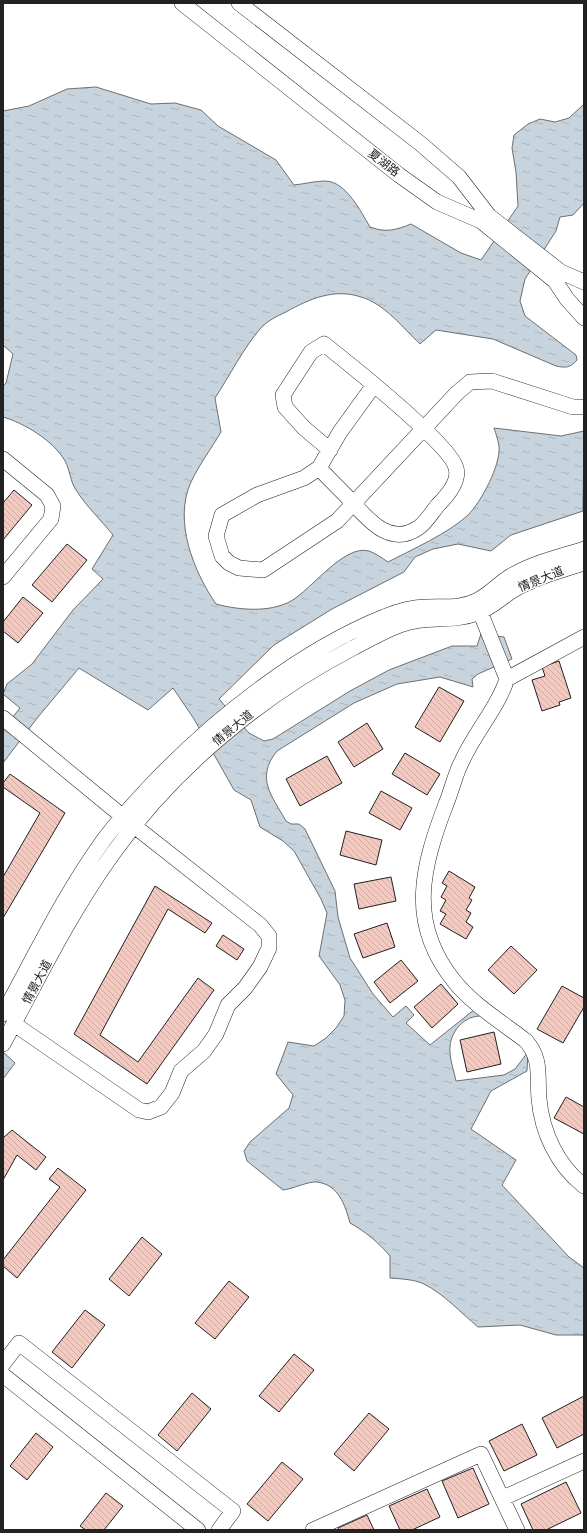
<svg xmlns="http://www.w3.org/2000/svg" width="587" height="1533" viewBox="0 0 587 1533" font-family="Roboto,'Noto Sans SC',sans-serif">
	<defs>
		<pattern id="water-ripples" width="26" height="14" patternUnits="userSpaceOnUse"><rect width="26" height="14" fill="#c7d3dd"/><path d="M2 4q2-2 4 0t4 0M15 11q2-2 4 0t4 0" fill="none" stroke="#abb5bd"/></pattern>
		<pattern id="building-back-hatch" width="6" height="6" patternUnits="userSpaceOnUse"><rect width="6" height="6" fill="#f3c9c0"/><path d="M-1 5l2 2M0 0l6 6M5-1l2 2" fill="none" stroke="#d0aca5"/></pattern>
	</defs>
	<rect width="100%" height="100%" fill="#fff"/>
	<!-- water -->
	<path fill="url(#water-ripples)" stroke="#6f6f6f" d="M 96,87 L 151,104 L 175,103 L 201,110 L 218,126 L 276,160 L 294,185 C 304,184 315,181 325,181 C 346,181 361,212 370,227 C 386,233 396,230 411,224 L 461,253 L 481,260 L 518,206 L 516,172 L 512,148 L 514,135 L 528,124 L 540,119 L 555,122 L 569,118 L 584,104 L 584,203 L 573,215 L 560,217 L 556,231 L 525,279 L 520,301 L 525,316 L 576,355 L 577,360 C 570,368 566,368 556,366 L 493,339 L 436,330 L 420,344 C 403,328 385,304 361,297 C 334,288 309,299 286,312 C 277,316 267,321 260,329 C 243,349 230,375 215,398 L 221,432 C 211,449 199,465 191,482 C 173,521 194,572 216,604 C 238,610 270,613 291,601 C 311,590 344,544 369,551 C 375,553 382,558 388,562 C 411,550 449,533 468,515 C 481,502 501,465 499,446 C 498,440 496,434 494,428 L 561,436 L 584,431 L 583,511 L 511,535 L 491,551 L 458,544 L 433,549 L 415,557 L 404,572 L 332,609 L 274,645 L 219,699 L 249,733 L 264,741 L 273,739 L 350,691 L 389,670 L 452,646 L 477,646 L 481,634 L 504,637 L 512,659 L 478,674 L 472,679 L 473,687 L 440,677 L 397,684 L 354,703 L 277,751 C 255,778 272,796 286,821 L 291,824 L 299,824 L 305,829 L 335,891 L 338,917 L 350,958 L 373,994 L 393,1017 L 406,1006 L 414,1015 L 406,1023 L 430,1045 L 475,1009 L 486,1017 C 468,1012 451,1029 450,1047 C 449,1057 454,1071 456,1081 L 504,1075 L 515,1069 L 528,1052 L 527,1071 L 491,1091 L 471,1129 L 516,1160 L 502,1185 L 569,1257 L 584,1268 L 584,1335 L 556,1335 L 520,1325 L 478,1327 C 461,1313 444,1294 424,1284 C 413,1279 401,1279 390,1278 L 390,1256 C 378,1242 366,1232 350,1223 C 345,1205 339,1185 317,1182 C 309,1181 292,1189 283,1190 L 247,1161 L 244,1151 L 250,1142 L 289,1108 L 293,1095 L 276,1074 L 288,1042 L 314,1046 L 326,1038 L 336,1028 L 344,1016 L 345,1000 L 340,985 L 319,956 L 327,913 L 321,899 L 294,851 L 283,841 L 260,827 L 251,800 L 234,790 L 194,719 L 173,688 L 148,710 L 79,668 L 38,717 L 3,763 L 3,729 L 20,708 L 3,694 L 7,684 L 32,664 L 73,610 L 103,579 L 92,569 L 113,535 C 101,520 86,506 76,490 C 70,481 70,470 65,461 C 54,441 24,423 3,417 L 3,386 L 6,383 L 13,354 L 3,345 L 3,111 L 29,106 L 67,89 Z
		M 3,1052 L 15,1063 L 3,1079 Z"/>
	<!-- building -->
	<path fill="url(#building-back-hatch)" stroke="#222" d="M 14,490 L 32,505 L 3,540 L 3,503 Z
		M 67,544 L 87,560 L 52,602 L 32,585 Z
		M 23,597 L 43,613 L 18,643 L 3,631 L 3,622 Z
		M 559,661 L 571,698 L 559,702 L 560,705 L 542,711 L 532,680 L 545,676 L 542,667 Z
		M 439,687 L 464,701 L 440,742 L 415,727 Z
		M 367,723 L 383,749 L 354,767 L 338,742 Z
		M 405,753 L 440,774 L 427,795 L 392,774 Z
		M 327,756 L 342,783 L 300,806 L 286,779 Z
		M 10,774 L 65,813 L 3,918 L 3,877 L 40,813 L 3,787 L 3,783 Z
		M 381,791 L 412,808 L 400,830 L 369,813 Z
		M 346,831 L 382,840 L 376,865 L 340,855 Z
		M 449,871 L 475,887 L 469,898 L 472,900 L 466,910 L 471,913 L 466,922 L 473,927 L 466,939 L 440,924 L 446,914 L 440,911 L 446,900 L 441,897 L 447,886 L 442,883 Z
		M 391,877 L 396,901 L 359,909 L 354,884 Z
		M 155,886 L 212,923 L 205,933 L 168,909 L 100,1035 L 138,1062 L 198,978 L 214,990 L 147,1084 L 74,1034 Z
		M 387,923 L 395,947 L 363,958 L 354,934 Z
		M 223,935 L 244,949 L 237,960 L 216,946 Z
		M 511,946 L 537,970 L 514,994 L 488,970 Z
		M 401,960 L 418,981 L 390,1003 L 374,982 Z
		M 441,984 L 458,1004 L 432,1028 L 414,1007 Z
		M 562,986 L 584,998 L 584,1007 L 563,1043 L 537,1029 Z
		M 494,1032 L 501,1064 L 467,1072 L 460,1040 Z
		M 566,1097 L 584,1107 L 584,1134 L 554,1118 Z
		M 12,1130 L 46,1157 L 36,1170 L 17,1155 L 3,1180 L 3,1138 Z
		M 58,1168 L 86,1190 L 17,1278 L 3,1266 L 3,1260 L 60,1187 L 49,1179 Z
		M 142,1237 L 162,1254 L 129,1296 L 109,1279 Z
		M 229,1281 L 249,1297 L 215,1339 L 195,1323 Z
		M 85,1310 L 105,1325 L 72,1368 L 52,1352 Z
		M 294,1354 L 314,1370 L 279,1412 L 259,1396 Z
		M 192,1393 L 211,1409 L 177,1451 L 158,1435 Z
		M 584,1396 L 584,1434 L 557,1448 L 542,1418 Z
		M 369,1413 L 389,1429 L 354,1471 L 334,1454 Z
		M 522,1424 L 537,1455 L 504,1471 L 489,1441 Z
		M 36,1433 L 53,1447 L 27,1480 L 10,1466 Z
		M 282,1462 L 303,1479 L 268,1521 L 247,1504 Z
		M 473,1468 L 489,1504 L 458,1518 L 442,1481 Z
		M 566,1482 L 581,1513 L 546,1530 L 533,1530 L 521,1504 Z
		M 427,1489 L 440,1517 L 412,1530 L 400,1530 L 389,1506 Z
		M 106,1493 L 123,1506 L 104,1530 L 86,1530 L 80,1526 Z
		M 367,1515 L 374,1530 L 339,1530 L 338,1528 Z"/>
	<g fill="none" stroke-linecap="round" stroke-linejoin="round">
		<!-- minor casing -->
		<g stroke="#222" stroke-width="16">
			<path id="minor" d="M 182,3 L 399,175 L 437,202 L 481,221 L 555,281 L 567,299 L 584,318
				M 239,3 L 421,144 L 459,177 L 489,216 L 561,272 L 584,282
				M 374,385 L 340,432 L 319,468 L 304,478 L 257,495 L 222,515 L 216,536 L 222,556 L 229,563 L 239,568 L 263,570 L 337,521 L 457,393 L 470,382 L 492,381 L 573,407 L 584,407
				M 3,459 L 47,495 L 53,506 L 51,519 L 3,577
				M 319,468 C 330,480 342,491 353,503 C 370,522 391,546 418,528 C 426,523 432,512 438,505 C 446,497 460,481 456,468 C 451,445 348,363 324,344 L 311,352 L 283,395 L 285,407 L 304,428 L 330,450
				M 477,604 L 507,679 C 497,709 475,732 462,761 C 455,774 452,790 446,804 C 422,867 407,923 454,981 C 472,1004 503,1023 526,1041 C 542,1059 537,1076 539,1099 C 542,1132 557,1165 584,1186
				M 507,679 L 584,637
				M 3,718 L 133,825 L 260,925 L 269,936 L 269,948 L 260,967 L 245,988 L 228,1005 L 216,1034 L 204,1051 L 181,1071 L 172,1093 L 161,1107 L 148,1112 L 139,1110 L 14,1024
				M 3,1014 C 35,956 64,895 103,841 C 119,819 138,799 157,779 C 218,716 302,650 384,617 C 398,611 412,607 426,607 C 443,606 460,609 476,601 C 489,595 499,583 511,576 C 532,563 560,557 584,549
				M 3,1044 C 38,979 71,911 114,852 C 174,768 262,695 353,648 C 368,640 384,631 400,625 C 425,615 452,623 477,613 C 492,608 504,595 517,588 C 538,577 561,570 584,563
				M 3,1364 L 19,1343 L 233,1511 L 219,1530
				M 3,1375 L 198,1530
				M 503,1498 L 584,1461
				M 313,1530 L 481,1454 L 517,1530"/>
		</g>
		<!-- minor -->
		<use href="#minor" stroke="#fff" stroke-width="15"/>
	</g>
	<g text-anchor="middle" dominant-baseline="central" stroke-width="3" stroke-linejoin="round" paint-order="stroke">
		<!-- street labels -->
		<g font-size="12" fill="#222" stroke="#fff">
			<text transform="translate(384 163) rotate(38)">夏湖路</text>
			<text transform="translate(541 579) rotate(-22)">情景大道</text>
			<text transform="translate(233 728) rotate(-39)">情景大道</text>
			<text transform="translate(37 982) rotate(-62)">情景大道</text>
		</g>
	</g>
	<!-- border -->
	<rect width="587" height="1533" fill="none" stroke="#222222" stroke-width="8"/>
</svg>
